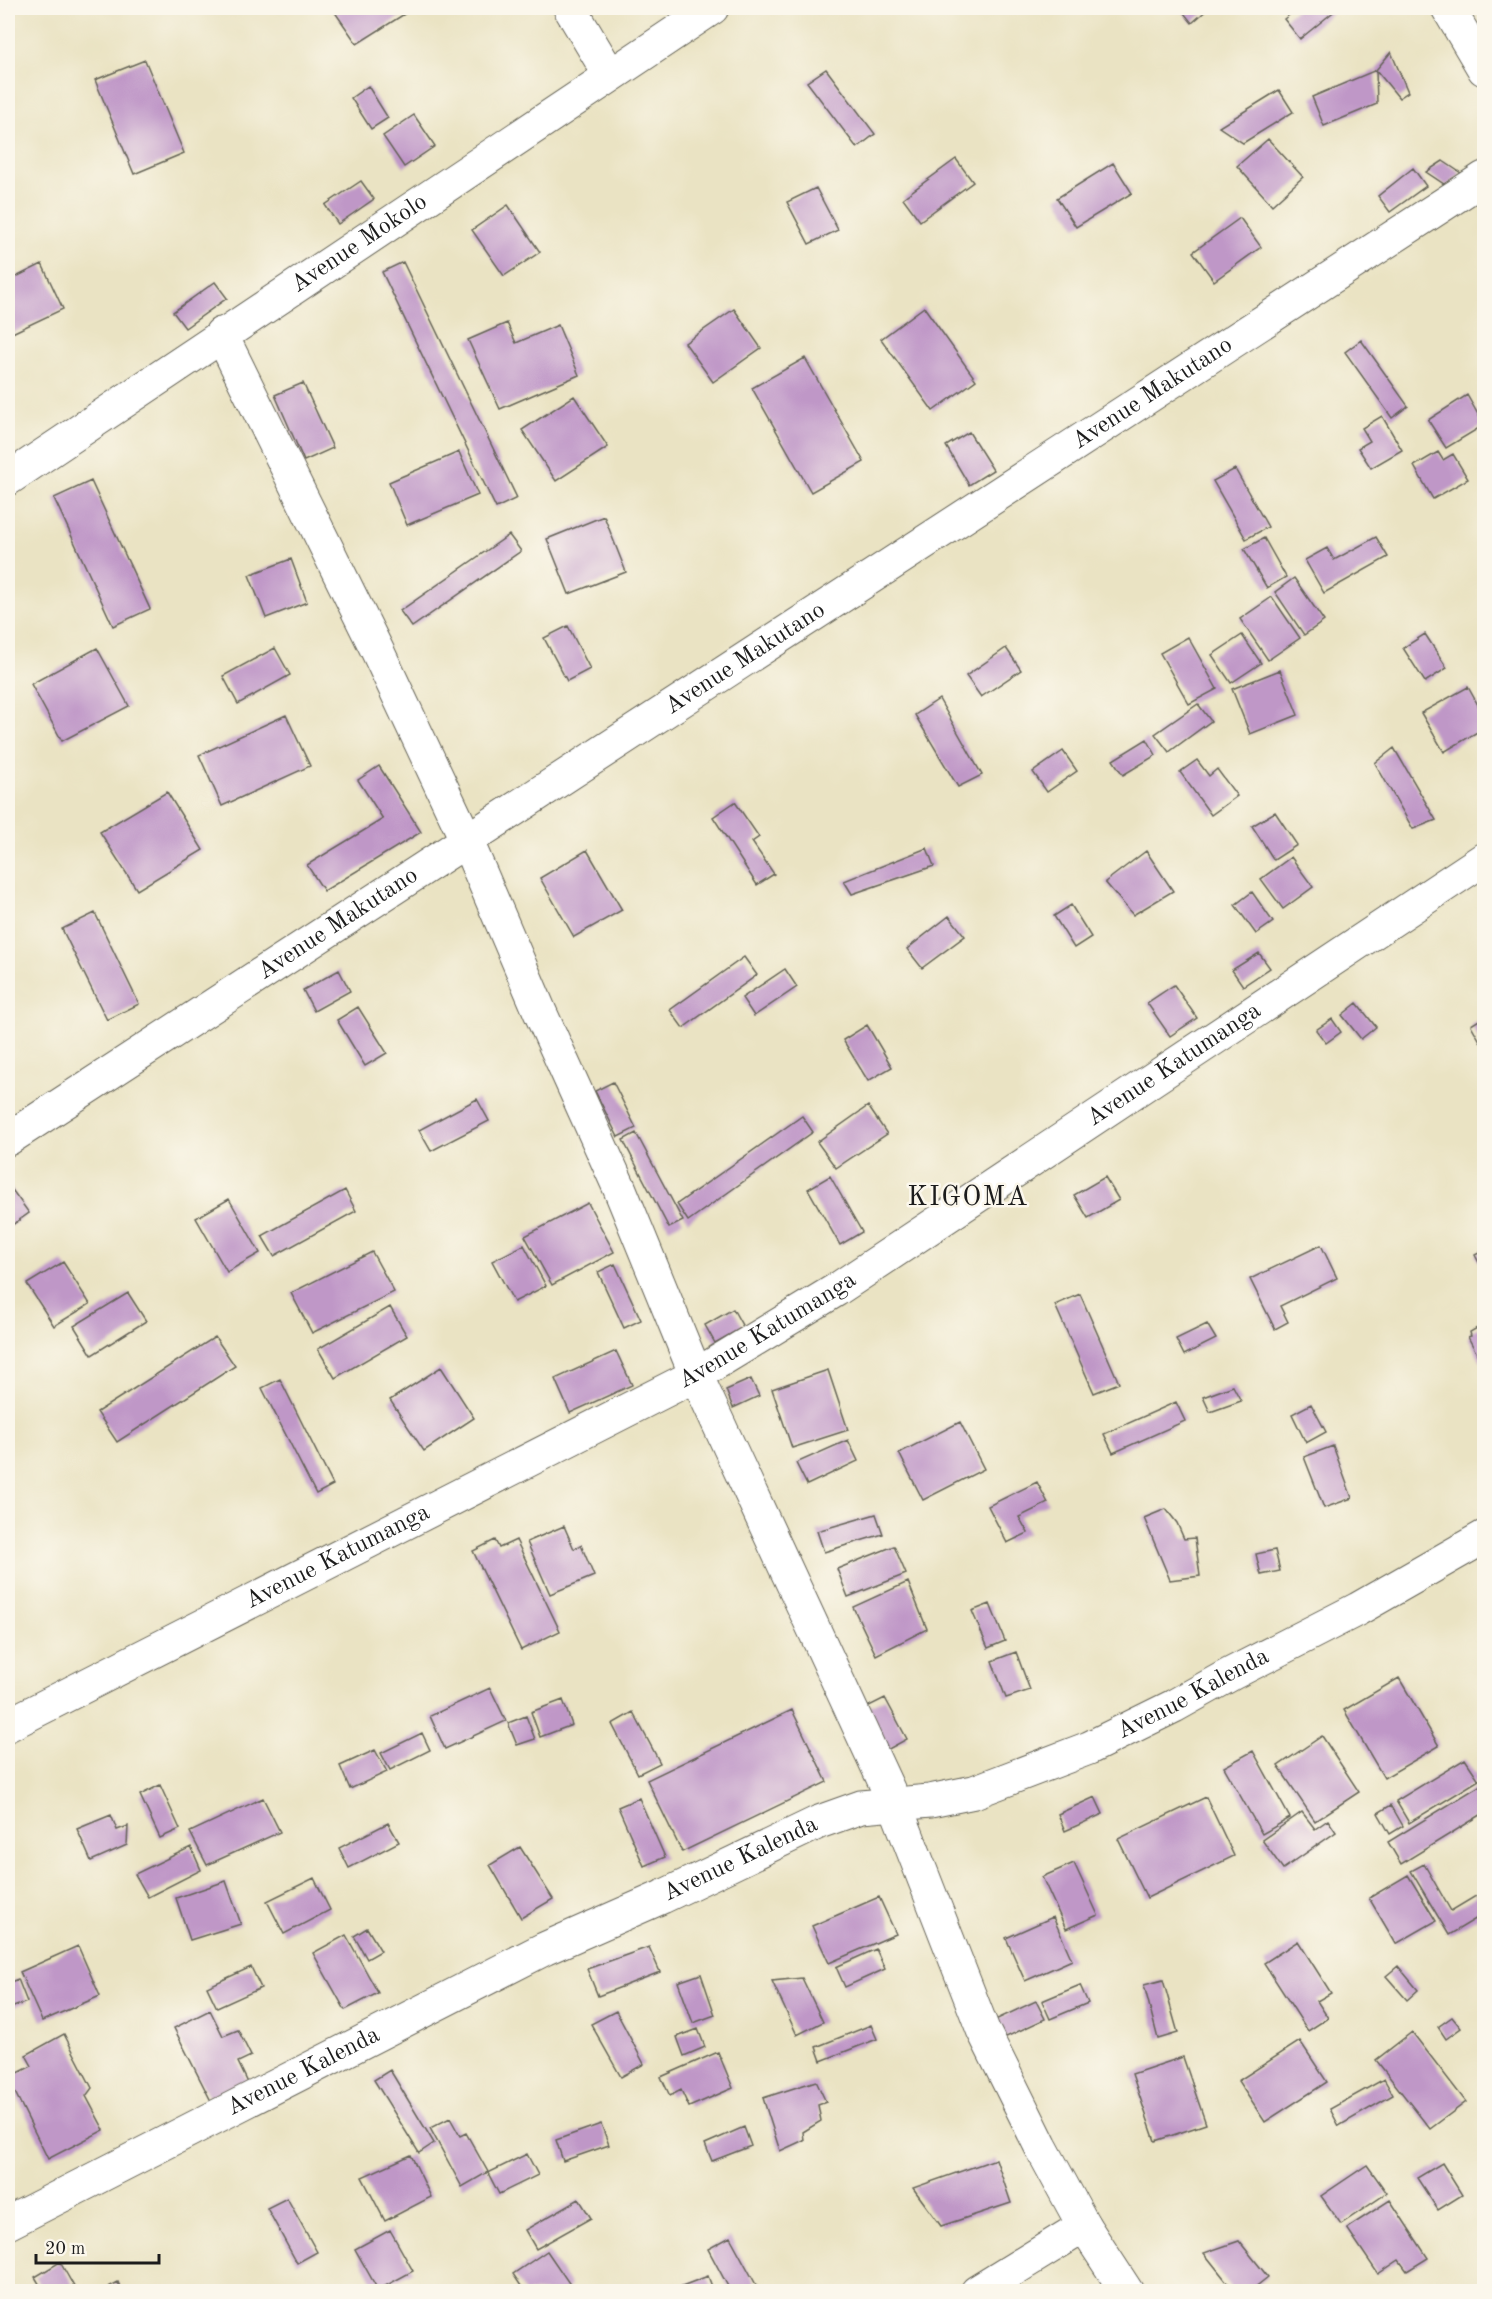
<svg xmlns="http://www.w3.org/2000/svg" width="1492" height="2299" viewBox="0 0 1492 2299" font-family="'Old Standard TT',serif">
	<rect width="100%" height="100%" fill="#fbf7ec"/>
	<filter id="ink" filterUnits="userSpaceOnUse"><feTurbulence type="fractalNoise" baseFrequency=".0167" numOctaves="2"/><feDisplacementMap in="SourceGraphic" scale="12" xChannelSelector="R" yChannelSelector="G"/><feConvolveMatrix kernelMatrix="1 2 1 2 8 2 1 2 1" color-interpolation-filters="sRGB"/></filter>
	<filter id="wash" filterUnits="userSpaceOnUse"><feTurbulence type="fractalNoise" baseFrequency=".008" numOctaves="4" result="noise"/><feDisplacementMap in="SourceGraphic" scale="24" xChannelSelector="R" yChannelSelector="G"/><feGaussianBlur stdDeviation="1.35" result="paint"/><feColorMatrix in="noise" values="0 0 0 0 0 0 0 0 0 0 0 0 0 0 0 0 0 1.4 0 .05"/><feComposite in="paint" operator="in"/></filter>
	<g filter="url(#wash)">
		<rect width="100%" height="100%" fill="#eae3c3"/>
		<g id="blocks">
			<!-- building -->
			<path fill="#bf97c7" d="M 332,8 L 414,8 L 357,44 Z
				M 1180,8 L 1209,8 L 1192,23 Z
				M 1298,8 L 1335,8 L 1337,9 L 1300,39 L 1284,19 Z
				M 1391,52 L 1408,92 L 1399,98 L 1376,70 Z
				M 145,60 L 184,153 L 134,174 L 95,80 Z
				M 826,69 L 875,134 L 857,148 L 807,82 Z
				M 1376,70 L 1377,104 L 1324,126 L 1312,97 Z
				M 368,86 L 388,118 L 371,129 L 351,98 Z
				M 1279,90 L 1293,112 L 1243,143 L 1219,127 Z
				M 414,115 L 435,146 L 404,167 L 383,136 Z
				M 1268,139 L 1303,177 L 1272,205 L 1237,166 Z
				M 956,159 L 973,182 L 920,221 L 903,198 Z
				M 1443,161 L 1461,173 L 1447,186 L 1426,172 Z
				M 1113,163 L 1132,193 L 1076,227 L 1057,198 Z
				M 1413,168 L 1426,186 L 1390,212 L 1378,196 Z
				M 361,181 L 374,199 L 338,224 L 325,205 Z
				M 816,188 L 838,230 L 809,244 L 787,202 Z
				M 508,205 L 540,252 L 504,276 L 472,230 Z
				M 1240,218 L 1261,247 L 1214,281 L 1193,252 Z
				M 403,262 L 517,498 L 496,508 L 382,272 Z
				M 42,264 L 63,309 L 8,335 L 8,281 Z
				M 215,282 L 227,298 L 185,328 L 173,312 Z
				M 924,307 L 976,380 L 933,411 L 881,339 Z
				M 734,309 L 761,348 L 713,382 L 685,343 Z
				M 507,323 L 516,343 L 558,325 L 579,375 L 500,409 L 468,340 Z
				M 1361,340 L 1408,406 L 1392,418 L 1345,352 Z
				M 805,358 L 864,462 L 811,492 L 752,388 Z
				M 303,383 L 333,448 L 304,461 L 275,395 Z
				M 1467,395 L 1484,425 L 1446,448 L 1428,420 Z
				M 574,396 L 608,447 L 556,481 L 522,430 Z
				M 1382,416 L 1402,450 L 1371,468 L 1358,448 L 1370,441 L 1362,428 Z
				M 969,432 L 993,470 L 969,485 L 946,446 Z
				M 459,452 L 478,495 L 407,525 L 389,482 Z
				M 1438,452 L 1443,460 L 1453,454 L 1468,479 L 1433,499 L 1414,466 Z
				M 1235,469 L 1268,527 L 1246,539 L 1213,481 Z
				M 91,481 L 150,609 L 113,626 L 54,498 Z
				M 604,516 L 626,572 L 569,594 L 547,539 Z
				M 509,535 L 521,551 L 412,627 L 400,611 Z
				M 1376,537 L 1388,557 L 1324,593 L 1305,560 L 1327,548 L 1334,560 Z
				M 1264,538 L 1286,577 L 1267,588 L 1244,549 Z
				M 291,559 L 307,602 L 266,618 L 249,575 Z
				M 1294,578 L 1324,621 L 1304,635 L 1275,592 Z
				M 1272,597 L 1300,638 L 1268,660 L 1240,619 Z
				M 568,626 L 590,669 L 567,681 L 544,638 Z
				M 1425,634 L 1447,668 L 1425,682 L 1403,648 Z
				M 1242,635 L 1261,663 L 1231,683 L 1212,655 Z
				M 1188,637 L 1217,689 L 1189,704 L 1160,653 Z
				M 97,648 L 129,706 L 62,741 L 31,684 Z
				M 275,648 L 290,675 L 238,704 L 223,676 Z
				M 1006,648 L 1021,670 L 981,697 L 966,676 Z
				M 1280,670 L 1298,715 L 1250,734 L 1232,689 Z
				M 1468,687 L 1484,716 L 1484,728 L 1444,752 L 1421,713 Z
				M 939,699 L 982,775 L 958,787 L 915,715 Z
				M 1198,704 L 1211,721 L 1169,752 L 1155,734 Z
				M 286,715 L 310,766 L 222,806 L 199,755 Z
				M 1147,739 L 1156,755 L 1123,775 L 1113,760 Z
				M 1394,748 L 1436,820 L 1413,829 L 1375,763 Z
				M 1063,751 L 1077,771 L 1047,792 L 1033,772 Z
				M 1197,760 L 1209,776 L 1217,769 L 1237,796 L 1211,815 L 1180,772 Z
				M 379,766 L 421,832 L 324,891 L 307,865 L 383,819 L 358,780 Z
				M 167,792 L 203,850 L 137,890 L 100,832 Z
				M 735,802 L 759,837 L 752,842 L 774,874 L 757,885 L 713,817 Z
				M 1275,812 L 1297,845 L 1274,860 L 1252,826 Z
				M 927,848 L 934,866 L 852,894 L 844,881 Z
				M 587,850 L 622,910 L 574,937 L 540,878 Z
				M 1146,851 L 1173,891 L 1133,915 L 1105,882 Z
				M 1291,857 L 1313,887 L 1283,909 L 1261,879 Z
				M 1252,892 L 1273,922 L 1256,934 L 1235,905 Z
				M 1071,905 L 1091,937 L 1074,948 L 1054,916 Z
				M 95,913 L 139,1004 L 107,1020 L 62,929 Z
				M 949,916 L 965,936 L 922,968 L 907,949 Z
				M 1259,953 L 1270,968 L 1243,986 L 1232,970 Z
				M 744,957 L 757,975 L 683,1028 L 670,1010 Z
				M 785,969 L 797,987 L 754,1016 L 742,998 Z
				M 339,970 L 350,991 L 314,1011 L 303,990 Z
				M 1174,985 L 1197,1018 L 1170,1036 L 1147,1003 Z
				M 1357,1003 L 1376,1027 L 1361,1039 L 1342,1015 Z
				M 358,1007 L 387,1053 L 365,1066 L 337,1020 Z
				M 1484,1017 L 1484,1048 L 1471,1025 Z
				M 1332,1019 L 1341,1032 L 1326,1043 L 1316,1030 Z
				M 867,1025 L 892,1067 L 868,1081 L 843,1040 Z
				M 613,1082 L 636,1128 L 618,1137 L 595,1091 Z
				M 477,1099 L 489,1121 L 431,1151 L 419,1130 Z
				M 868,1106 L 887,1134 L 836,1168 L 817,1142 Z
				M 802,1116 L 813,1132 L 688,1221 L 677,1204 Z
				M 636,1133 L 683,1221 L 669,1228 L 623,1140 Z
				M 830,1176 L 862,1232 L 840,1245 L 808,1189 Z
				M 1105,1177 L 1119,1200 L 1088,1218 L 1074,1195 Z
				M 10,1187 L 29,1213 L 8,1228 L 8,1189 Z
				M 345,1190 L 356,1211 L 274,1256 L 262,1236 Z
				M 229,1199 L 260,1253 L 227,1272 L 196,1218 Z
				M 588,1203 L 614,1252 L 552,1285 L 525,1236 Z
				M 524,1245 L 546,1286 L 514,1302 L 492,1261 Z
				M 1321,1245 L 1337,1278 L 1280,1306 L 1288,1322 L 1275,1329 L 1250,1279 Z
				M 1484,1250 L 1484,1272 L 1475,1255 Z
				M 372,1252 L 394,1292 L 312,1333 L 291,1293 Z
				M 63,1262 L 90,1304 L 54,1326 L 27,1284 Z
				M 615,1264 L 641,1320 L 624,1328 L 598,1272 Z
				M 128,1293 L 146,1321 L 92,1355 L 74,1326 Z
				M 1080,1294 L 1119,1383 L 1094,1393 L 1055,1305 Z
				M 390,1307 L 407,1336 L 335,1378 L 318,1349 Z
				M 733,1309 L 743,1327 L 715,1343 L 705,1325 Z
				M 1207,1324 L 1216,1339 L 1184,1355 L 1176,1339 Z
				M 1484,1324 L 1484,1367 L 1468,1337 L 1471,1336 L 1470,1332 Z
				M 215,1337 L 235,1366 L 117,1442 L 97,1412 Z
				M 616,1351 L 632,1385 L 570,1413 L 555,1379 Z
				M 441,1367 L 474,1418 L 424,1451 L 390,1400 Z
				M 828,1370 L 848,1430 L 792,1448 L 772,1389 Z
				M 280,1379 L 333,1485 L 316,1494 L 262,1388 Z
				M 751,1379 L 759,1396 L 733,1408 L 726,1390 Z
				M 1233,1386 L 1241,1401 L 1210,1412 L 1203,1397 Z
				M 1176,1402 L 1185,1421 L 1113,1453 L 1104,1434 Z
				M 1311,1404 L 1326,1432 L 1306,1443 L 1292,1414 Z
				M 960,1422 L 984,1469 L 923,1500 L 899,1453 Z
				M 848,1440 L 858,1461 L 807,1485 L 796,1463 Z
				M 1333,1446 L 1352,1498 L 1324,1508 L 1304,1457 Z
				M 1037,1482 L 1048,1503 L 1019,1517 L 1028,1533 L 1007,1543 L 988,1506 Z
				M 1166,1509 L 1177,1523 L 1184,1539 L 1195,1538 L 1200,1576 L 1170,1580 L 1144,1518 Z
				M 876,1514 L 883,1534 L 824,1552 L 817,1531 Z
				M 564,1526 L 574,1549 L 581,1545 L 594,1576 L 550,1594 L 527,1542 Z
				M 495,1540 L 499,1548 L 516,1540 L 560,1631 L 521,1650 L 473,1551 Z
				M 894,1546 L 906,1574 L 848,1597 L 837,1569 Z
				M 1275,1550 L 1280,1571 L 1261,1575 L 1256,1554 Z
				M 908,1582 L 927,1629 L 876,1655 L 853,1607 Z
				M 990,1604 L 1005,1641 L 988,1648 L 972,1611 Z
				M 1016,1652 L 1030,1690 L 1006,1698 L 992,1661 Z
				M 1399,1678 L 1439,1746 L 1384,1778 L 1344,1710 Z
				M 490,1688 L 506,1721 L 445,1749 L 430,1716 Z
				M 885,1698 L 907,1739 L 885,1751 L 863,1709 Z
				M 563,1700 L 572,1725 L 540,1737 L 531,1712 Z
				M 792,1710 L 827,1782 L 682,1852 L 647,1780 Z
				M 633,1712 L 660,1763 L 638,1774 L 612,1724 Z
				M 526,1716 L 535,1739 L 517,1745 L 508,1723 Z
				M 422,1733 L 430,1750 L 390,1770 L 381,1753 Z
				M 1322,1736 L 1359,1792 L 1315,1821 L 1278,1766 Z
				M 375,1750 L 387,1772 L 350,1789 L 340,1766 Z
				M 1253,1751 L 1290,1818 L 1262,1834 L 1224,1767 Z
				M 1465,1759 L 1479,1780 L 1409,1823 L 1396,1801 Z
				M 1484,1783 L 1484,1813 L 1401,1864 L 1388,1842 Z
				M 160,1785 L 180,1829 L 160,1838 L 140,1795 Z
				M 1095,1797 L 1103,1814 L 1065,1831 L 1058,1814 Z
				M 1206,1797 L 1234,1856 L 1147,1898 L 1118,1839 Z
				M 263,1798 L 280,1832 L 207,1865 L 190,1832 Z
				M 639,1798 L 665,1857 L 644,1866 L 618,1807 Z
				M 1391,1805 L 1403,1826 L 1390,1834 L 1378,1813 Z
				M 1302,1812 L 1315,1829 L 1328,1820 L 1336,1832 L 1283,1869 L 1262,1840 Z
				M 111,1815 L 117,1830 L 128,1826 L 127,1845 L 91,1861 L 77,1829 Z
				M 388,1823 L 399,1842 L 349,1868 L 339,1848 Z
				M 191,1847 L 201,1870 L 148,1897 L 135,1874 Z
				M 520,1847 L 553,1899 L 521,1918 L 490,1865 Z
				M 1074,1863 L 1098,1915 L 1066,1929 L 1042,1877 Z
				M 1424,1864 L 1451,1911 L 1484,1891 L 1484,1914 L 1449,1935 L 1411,1871 Z
				M 1408,1875 L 1436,1921 L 1396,1944 L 1369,1898 Z
				M 314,1878 L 330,1910 L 284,1934 L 267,1901 Z
				M 226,1881 L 241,1924 L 190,1940 L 176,1898 Z
				M 879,1897 L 896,1934 L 829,1963 L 812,1926 Z
				M 1053,1917 L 1072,1960 L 1025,1981 L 1006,1938 Z
				M 367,1928 L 381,1951 L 367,1959 L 354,1936 Z
				M 346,1935 L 378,1993 L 345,2010 L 313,1953 Z
				M 1298,1941 L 1331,1993 L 1317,2001 L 1328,2018 L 1308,2031 L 1264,1963 Z
				M 78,1946 L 100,1996 L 42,2021 L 20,1972 Z
				M 649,1947 L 660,1972 L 598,1996 L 587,1969 Z
				M 876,1949 L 885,1969 L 845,1987 L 836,1967 Z
				M 1398,1966 L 1418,1990 L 1407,2000 L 1386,1976 Z
				M 251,1967 L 261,1988 L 217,2008 L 207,1987 Z
				M 701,1974 L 715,2015 L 693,2023 L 678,1982 Z
				M 802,1978 L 823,2022 L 797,2035 L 772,1981 Z
				M 18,1979 L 27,2002 L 8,2009 L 8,1983 Z
				M 1163,1980 L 1178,2033 L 1158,2039 L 1144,1985 Z
				M 1080,1985 L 1088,2003 L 1050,2019 L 1042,2001 Z
				M 1036,2001 L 1045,2019 L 1004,2038 L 995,2020 Z
				M 210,2010 L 223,2036 L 238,2030 L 251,2056 L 238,2062 L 249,2085 L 212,2103 L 174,2028 Z
				M 616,2011 L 644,2064 L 621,2077 L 591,2024 Z
				M 1452,2017 L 1461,2028 L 1446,2039 L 1438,2027 Z
				M 871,2025 L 877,2039 L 821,2061 L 816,2047 Z
				M 698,2029 L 705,2047 L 684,2056 L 677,2037 Z
				M 1412,2032 L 1466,2102 L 1430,2129 L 1376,2060 Z
				M 64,2034 L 92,2088 L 86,2096 L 104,2130 L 48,2159 L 8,2078 L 32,2066 L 26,2055 Z
				M 1300,2041 L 1327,2082 L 1265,2122 L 1238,2081 Z
				M 718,2052 L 733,2088 L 689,2107 L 681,2090 L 670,2096 L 661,2077 Z
				M 1183,2057 L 1206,2124 L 1155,2141 L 1132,2074 Z
				M 390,2070 L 434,2143 L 419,2153 L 374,2080 Z
				M 1384,2079 L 1393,2095 L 1339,2126 L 1330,2109 Z
				M 816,2081 L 826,2102 L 818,2105 L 821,2121 L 803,2132 L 804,2140 L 780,2151 L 763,2098 Z
				M 450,2118 L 460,2136 L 466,2133 L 488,2172 L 462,2187 L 430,2128 Z
				M 601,2124 L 609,2145 L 563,2161 L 556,2140 Z
				M 744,2127 L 751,2146 L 712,2161 L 705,2144 Z
				M 527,2154 L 538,2175 L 499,2194 L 488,2173 Z
				M 411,2155 L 431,2197 L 385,2221 L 362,2177 Z
				M 996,2159 L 1011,2203 L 941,2226 L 913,2188 Z
				M 1442,2163 L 1462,2195 L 1438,2210 L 1417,2178 Z
				M 1367,2165 L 1387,2193 L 1341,2224 L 1321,2196 Z
				M 287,2198 L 317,2252 L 297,2263 L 267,2208 Z
				M 579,2199 L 591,2218 L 536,2249 L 525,2230 Z
				M 1390,2200 L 1428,2258 L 1407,2271 L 1399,2260 L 1378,2274 L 1347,2228 Z
				M 390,2230 L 413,2271 L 378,2290 L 355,2249 Z
				M 730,2237 L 760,2292 L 731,2292 L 708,2249 Z
				M 1239,2241 L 1268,2277 L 1249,2292 L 1235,2292 L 1204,2253 Z
				M 547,2251 L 571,2286 L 564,2292 L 525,2292 L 513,2274 Z
				M 60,2262 L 77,2292 L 44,2292 L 35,2277 Z
				M 708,2276 L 714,2292 L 685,2292 L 682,2286 Z
				M 118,2282 L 122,2292 L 99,2292 Z"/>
		</g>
	</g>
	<g filter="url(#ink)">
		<use href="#blocks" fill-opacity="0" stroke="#646256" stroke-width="1.5"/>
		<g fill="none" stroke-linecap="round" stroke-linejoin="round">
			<!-- street casing -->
			<g stroke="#646256" stroke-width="35">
				<g id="street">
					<path d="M 570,8 L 610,75"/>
					<path d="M 1448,8 L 1484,69"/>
					<path d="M 221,334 L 377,650 L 466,839 L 540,1012 L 619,1187 L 696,1375 L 894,1802 L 983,2030 L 1041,2147 L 1084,2226 L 1127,2292"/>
					<path id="s1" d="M 8,479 L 712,8"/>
					<path id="s2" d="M 8,1139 L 1484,178"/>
					<path id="s3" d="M 8,1725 L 696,1375 L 836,1290 L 1484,859"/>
					<path id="s4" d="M 8,2223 L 544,1949 L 662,1897 L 819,1822 L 861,1807 L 930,1801 L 974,1792 L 1089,1748 L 1174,1706 L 1231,1674 L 1358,1609 L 1484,1537"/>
					<path d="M 977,2292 L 1084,2226"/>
				</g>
			</g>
			<!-- street -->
			<use href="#street" stroke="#fff" stroke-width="33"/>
		</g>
	</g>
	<g text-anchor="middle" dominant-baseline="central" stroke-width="5" stroke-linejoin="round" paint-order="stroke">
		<!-- street labels -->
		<g font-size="24" fill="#1c1c1c" stroke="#fbf7ec">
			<text stroke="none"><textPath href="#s1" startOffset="423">Avenue Mokolo</textPath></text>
			<text stroke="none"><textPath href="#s2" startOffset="1366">Avenue Makutano</textPath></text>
			<text stroke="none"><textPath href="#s2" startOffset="880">Avenue Makutano</textPath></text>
			<text stroke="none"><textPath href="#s2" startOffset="394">Avenue Makutano</textPath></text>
			<text stroke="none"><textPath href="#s3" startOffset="1342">Avenue Katumanga</textPath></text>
			<text stroke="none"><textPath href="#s3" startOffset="856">Avenue Katumanga</textPath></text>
			<text stroke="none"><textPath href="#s3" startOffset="370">Avenue Katumanga</textPath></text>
			<text stroke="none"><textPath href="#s4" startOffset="1304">Avenue Kalenda</textPath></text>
			<text stroke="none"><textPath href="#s4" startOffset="818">Avenue Kalenda</textPath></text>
			<text stroke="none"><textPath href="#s4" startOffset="332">Avenue Kalenda</textPath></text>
		</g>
		<!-- quarter labels -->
		<g font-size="27" letter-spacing="1.5" fill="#1c1c1c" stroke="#fbf7ec">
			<text x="968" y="1197">KIGOMA</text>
		</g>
	</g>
	<!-- margin -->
	<rect width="1492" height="2299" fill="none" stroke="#fbf7ec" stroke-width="30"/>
	<!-- scale -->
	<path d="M36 2254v9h123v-9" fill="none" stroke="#1c1c1c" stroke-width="3"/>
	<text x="45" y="2254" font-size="18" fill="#1c1c1c" stroke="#fbf7ec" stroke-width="4.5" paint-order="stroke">20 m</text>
</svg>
